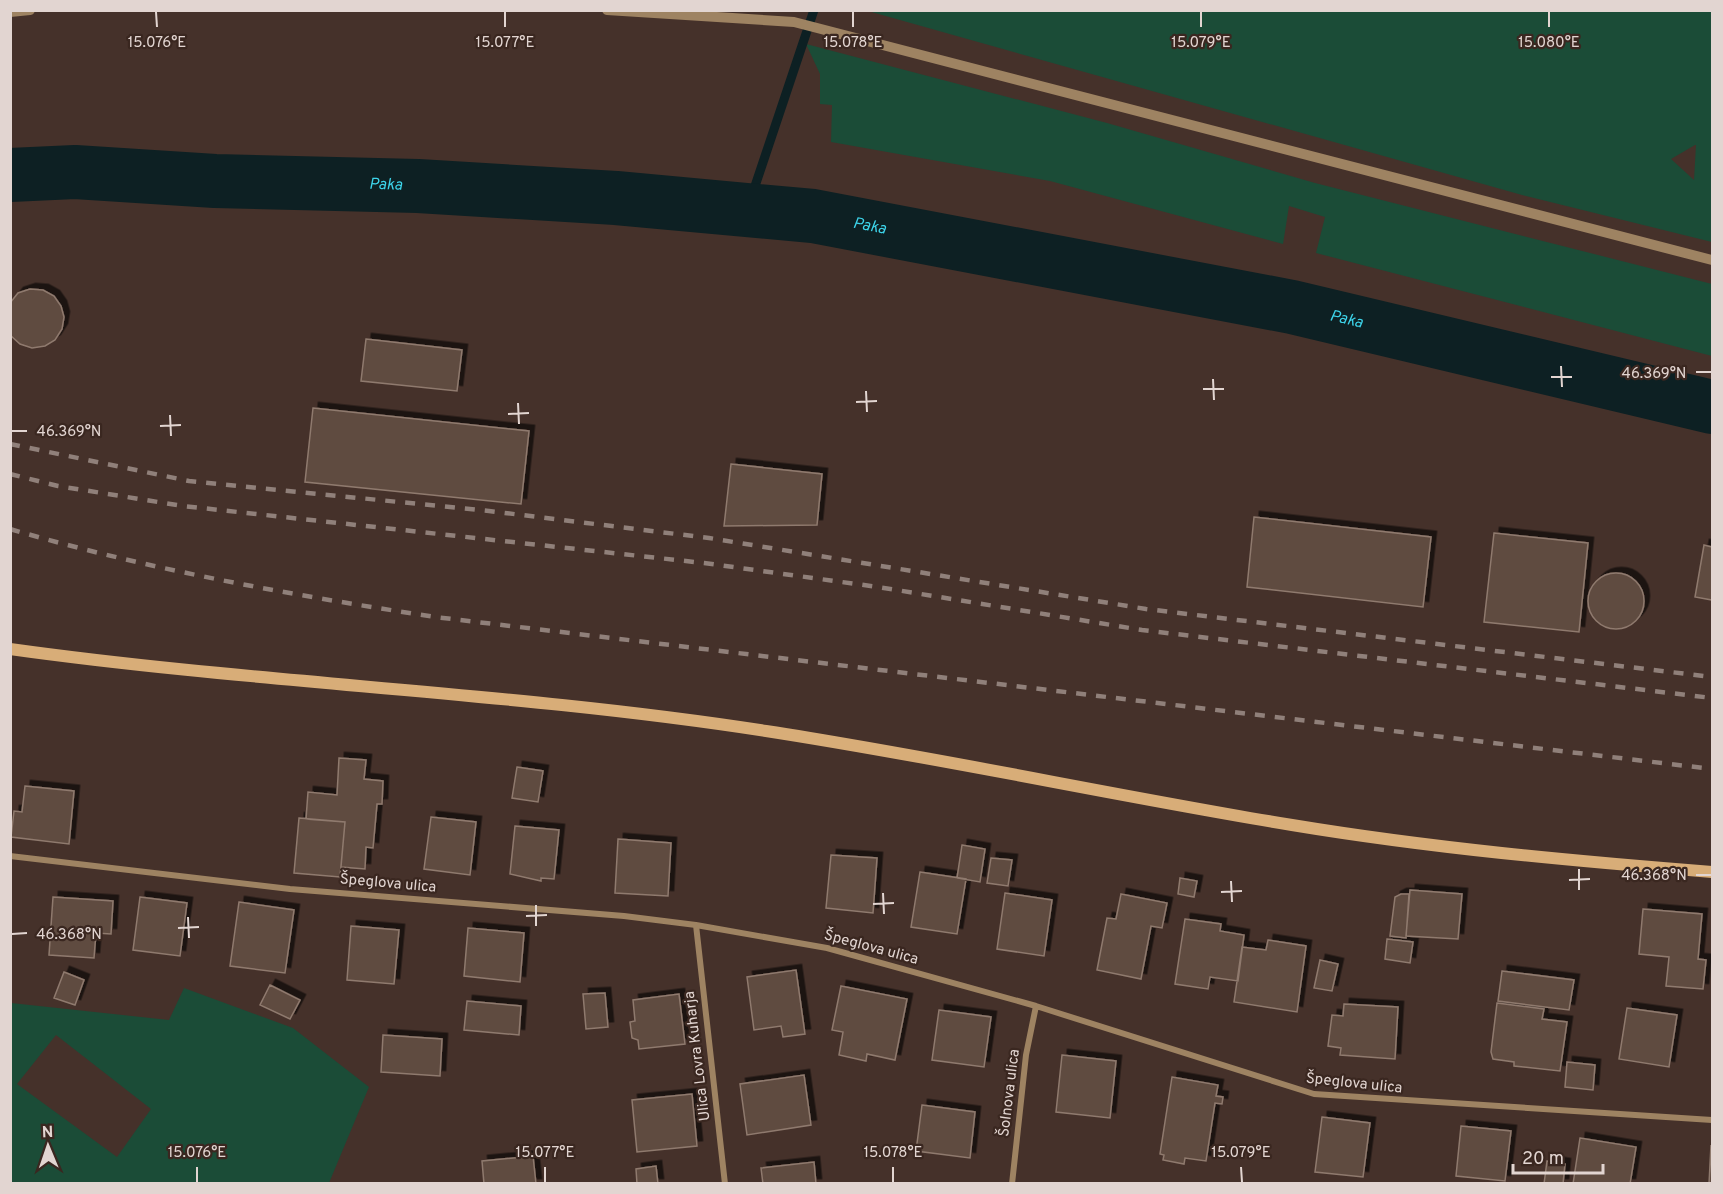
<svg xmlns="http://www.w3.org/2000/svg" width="1723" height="1194" viewBox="0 0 1723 1194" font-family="Overpass,sans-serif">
	<defs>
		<filter id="shadow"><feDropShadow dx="5.5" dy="-5.5" stdDeviation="0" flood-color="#0009"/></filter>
	</defs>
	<rect width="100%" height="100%" fill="#45312a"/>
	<!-- green -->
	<path fill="#1b4c37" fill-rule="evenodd" d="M 868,11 L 1712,11 L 1712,242 L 1522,195 ZM 1695,145 L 1696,145 L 1694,180 L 1671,159 Z
		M 806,44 L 1107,123 L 1315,183 L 1712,284 L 1712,356 L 1316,253 L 1325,217 L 1289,206 L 1283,244 L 1050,181 L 831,142 L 832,105 L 820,104 L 820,74 Z
		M 184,988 L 293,1028 L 369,1087 L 329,1183 L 11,1183 L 11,1003 L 169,1020 ZM 56,1035 L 151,1109 L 117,1157 L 17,1084 Z"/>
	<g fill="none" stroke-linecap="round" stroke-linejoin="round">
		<!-- stream -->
		<path stroke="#0d2023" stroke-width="9" d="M 747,210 L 814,10"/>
		<!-- river -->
		<path stroke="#0d2023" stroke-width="54" id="s1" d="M 10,175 L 75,172 L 215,181 L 418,186 L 616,198 L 813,216 L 1292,307 L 1712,407"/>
	</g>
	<!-- building -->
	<path fill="#5f4b40" stroke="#8f7a6e" stroke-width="1.5" filter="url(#shadow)" d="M 30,289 L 43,290 L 54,296 L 61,306 L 64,317 L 62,329 L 55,340 L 45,346 L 32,348 L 20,344 L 10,335 L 10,303 L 18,293 Z
		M 366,339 L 462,350 L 457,391 L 361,381 Z
		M 313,408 L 529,431 L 521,504 L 305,482 Z
		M 731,464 L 822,474 L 817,525 L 724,526 Z
		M 1254,517 L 1431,537 L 1423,607 L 1247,587 Z
		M 1494,533 L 1588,543 L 1579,632 L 1484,622 Z
		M 1704,545 L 1712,547 L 1712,600 L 1695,597 Z
		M1588 601a28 28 0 1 1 56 0a28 28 0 1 1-56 0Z
		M 339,758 L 366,760 L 364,779 L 383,781 L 382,804 L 377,804 L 373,848 L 366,847 L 365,869 L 341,867 L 345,822 L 306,819 L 308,792 L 337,795 Z
		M 517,767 L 543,771 L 538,802 L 512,798 Z
		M 25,786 L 74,791 L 69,844 L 11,837 L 14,811 L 22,812 Z
		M 431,817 L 476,822 L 470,875 L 424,869 Z
		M 299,818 L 345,822 L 340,877 L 294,873 Z
		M 515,826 L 559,830 L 554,879 L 541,878 L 541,881 L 510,874 Z
		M 618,839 L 671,843 L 668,896 L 615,893 Z
		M 962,845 L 985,849 L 980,882 L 957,878 Z
		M 831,855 L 877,858 L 873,913 L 826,908 Z
		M 991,858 L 1012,860 L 1008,886 L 987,883 Z
		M 920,872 L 966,879 L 957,934 L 911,927 Z
		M 1180,878 L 1197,881 L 1194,897 L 1178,894 Z
		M 1410,890 L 1462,894 L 1458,939 L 1406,936 Z
		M 1005,893 L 1052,900 L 1044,956 L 997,949 Z
		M 1121,894 L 1167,903 L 1162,928 L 1151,926 L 1141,979 L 1097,970 L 1107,918 L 1116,919 Z
		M 1401,894 L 1409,894 L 1406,938 L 1390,936 L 1395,897 Z
		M 53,897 L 113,901 L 111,934 L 96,933 L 94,958 L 49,955 Z
		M 140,897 L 187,903 L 180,956 L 133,950 Z
		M 239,902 L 294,910 L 285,973 L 230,966 Z
		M 1643,909 L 1702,914 L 1698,959 L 1706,960 L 1703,989 L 1666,986 L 1669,957 L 1639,954 Z
		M 1185,919 L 1221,924 L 1220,931 L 1244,935 L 1238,981 L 1210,977 L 1208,989 L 1175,984 Z
		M 351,926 L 399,930 L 394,984 L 347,980 Z
		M 468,928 L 524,933 L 520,982 L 464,976 Z
		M 1387,939 L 1413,942 L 1410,963 L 1385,959 Z
		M 1268,940 L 1306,946 L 1297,1012 L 1234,1002 L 1242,947 L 1266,950 Z
		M 1320,960 L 1338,964 L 1332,991 L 1314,988 Z
		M 796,970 L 805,1034 L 783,1037 L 781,1026 L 754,1030 L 747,977 Z
		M 1502,971 L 1574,980 L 1569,1010 L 1498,1001 Z
		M 64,972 L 84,980 L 75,1005 L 54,998 Z
		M 270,985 L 300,1000 L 290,1019 L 260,1005 Z
		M 841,986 L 907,999 L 895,1060 L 867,1054 L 866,1061 L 839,1055 L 843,1032 L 832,1030 Z
		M 605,993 L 608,1027 L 586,1029 L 583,994 Z
		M 679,994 L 685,1044 L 639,1049 L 638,1040 L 632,1038 L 630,1022 L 635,1021 L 633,1000 Z
		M 467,1001 L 521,1006 L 519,1035 L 464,1030 Z
		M 1497,1003 L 1544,1009 L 1542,1019 L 1567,1022 L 1560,1071 L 1514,1066 L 1514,1062 L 1493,1059 L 1491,1052 Z
		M 1344,1004 L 1398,1007 L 1395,1059 L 1340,1055 L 1341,1048 L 1328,1046 L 1332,1015 L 1343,1016 Z
		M 1627,1008 L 1677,1015 L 1669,1067 L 1619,1059 Z
		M 939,1010 L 991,1017 L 984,1067 L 932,1060 Z
		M 383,1035 L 442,1039 L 440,1076 L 381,1072 Z
		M 1062,1055 L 1116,1061 L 1110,1118 L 1056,1112 Z
		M 1567,1062 L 1595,1065 L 1593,1090 L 1565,1087 Z
		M 804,1075 L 811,1125 L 747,1135 L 740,1084 Z
		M 1172,1077 L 1218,1085 L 1216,1096 L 1223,1097 L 1222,1104 L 1215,1103 L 1206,1161 L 1185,1158 L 1184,1164 L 1163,1160 L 1164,1155 L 1160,1154 Z
		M 692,1094 L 697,1146 L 637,1152 L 632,1100 Z
		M 922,1105 L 975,1112 L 970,1158 L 916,1151 Z
		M 1322,1117 L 1370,1123 L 1363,1177 L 1315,1172 Z
		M 1461,1126 L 1511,1131 L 1505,1181 L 1456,1176 Z
		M 1580,1138 L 1636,1147 L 1630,1184 L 1573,1184 Z
		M 1711,1145 L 1712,1184 L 1709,1184 Z
		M 533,1156 L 536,1184 L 484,1184 L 482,1161 Z
		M 1547,1161 L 1565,1164 L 1563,1184 L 1544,1184 Z
		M 814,1162 L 816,1184 L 763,1184 L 761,1168 Z
		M 656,1166 L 658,1184 L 637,1184 L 636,1169 Z"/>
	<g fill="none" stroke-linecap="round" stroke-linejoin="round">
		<!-- minor -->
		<path stroke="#9e8362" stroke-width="6" d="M 10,856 L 290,889 L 624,916 L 696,925 L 827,948 L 1036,1006 L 1314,1094 L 1712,1120
			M 696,925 L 725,1184
			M 1012,1184 L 1026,1055 L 1036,1006"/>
		<!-- tertiary -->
		<path stroke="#9e8362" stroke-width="10" d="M 607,10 L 794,22 L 1712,260
			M 10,12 L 30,10"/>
		<!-- secondary -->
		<path stroke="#d8ad78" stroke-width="12" d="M 10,649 C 261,684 515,692 766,731 C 942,758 1116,796 1292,825 C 1431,848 1572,861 1712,872"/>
		<!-- rail -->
		<path stroke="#90807a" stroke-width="4.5" stroke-dasharray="10 10" stroke-linecap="butt" d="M 10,444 L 189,481 L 489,511 L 709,538 L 1146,609 L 1712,677
			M 10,474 L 58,486 L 183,506 L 704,563 L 878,587 L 1142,630 L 1712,698
			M 10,529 C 150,570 292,595 435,617 L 1712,769"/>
	</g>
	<!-- ticks -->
	<path fill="none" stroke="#e2d5d1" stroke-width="2" d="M 156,12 L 157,27M 505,12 L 505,27M 853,12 L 853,27M 1201,12 L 1201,27M 1549,12 L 1549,27M 1561,366 L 1562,387M 1696,372 L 1711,372M 1551,377 L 1572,377M 1213,379 L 1214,400M 1203,389 L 1224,389M 866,391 L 867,412M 856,402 L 877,401M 518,403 L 519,424M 508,414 L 529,413M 170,415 L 171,436M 160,426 L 181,425M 12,431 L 27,431M 1579,869 L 1579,890M 1696,875 L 1711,875M 1569,880 L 1590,879M 1231,881 L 1232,902M 1221,892 L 1242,891M 883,893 L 884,914M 873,904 L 894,903M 536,905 L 536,926M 526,916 L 547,915M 188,917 L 189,938M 178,928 L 199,927M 12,934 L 27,933M 197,1167 L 197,1182M 545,1167 L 545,1182M 893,1167 L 893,1182M 1241,1167 L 1242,1182"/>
	<g text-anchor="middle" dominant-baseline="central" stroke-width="4.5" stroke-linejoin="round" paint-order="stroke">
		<!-- street labels -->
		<g font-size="15" fill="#e2d5d1" stroke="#3a2720">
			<text transform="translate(388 884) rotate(5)">Špeglova ulica</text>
			<text transform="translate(871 948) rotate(15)">Špeglova ulica</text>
			<text transform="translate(698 1056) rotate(-97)">Ulica Lovra Kuharja</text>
			<text transform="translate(1354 1084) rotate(6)">Špeglova ulica</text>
			<text transform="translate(1010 1093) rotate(-83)">Šolnova ulica</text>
		</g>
		<!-- water labels -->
		<g font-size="16" font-style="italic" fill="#3dd4ea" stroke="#3a2720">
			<text stroke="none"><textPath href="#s1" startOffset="376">Paka</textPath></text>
			<text stroke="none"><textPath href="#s1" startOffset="862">Paka</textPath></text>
			<text stroke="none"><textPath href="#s1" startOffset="1348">Paka</textPath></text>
		</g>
	</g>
	<g font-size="15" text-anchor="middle" fill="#e2d5d1" stroke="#3a2720" stroke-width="4.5" stroke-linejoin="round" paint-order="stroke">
		<text x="157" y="47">15.076°E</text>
		<text x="505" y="47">15.077°E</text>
		<text x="853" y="47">15.078°E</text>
		<text x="1201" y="47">15.079°E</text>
		<text x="1549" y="47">15.080°E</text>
		<text x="1654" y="378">46.369°N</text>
		<text x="69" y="436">46.369°N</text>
		<text x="1654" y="880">46.368°N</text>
		<text x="69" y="939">46.368°N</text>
		<text x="197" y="1157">15.076°E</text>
		<text x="545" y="1157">15.077°E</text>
		<text x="893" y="1157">15.078°E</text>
		<text x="1241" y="1157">15.079°E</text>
	</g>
	<!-- border -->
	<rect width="1723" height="1194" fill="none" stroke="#e2d5d1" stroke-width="24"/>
	<!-- north arrow -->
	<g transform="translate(48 1146) rotate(358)" stroke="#3a2720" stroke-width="4.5" paint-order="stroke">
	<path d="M0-4.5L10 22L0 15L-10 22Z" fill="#e2d5d1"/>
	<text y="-9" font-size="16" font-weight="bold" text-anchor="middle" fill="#e2d5d1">N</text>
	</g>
	<!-- scale -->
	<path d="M1513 1164v9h90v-9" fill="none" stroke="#e2d5d1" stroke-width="3"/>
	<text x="1522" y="1164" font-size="18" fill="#e2d5d1" stroke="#3a2720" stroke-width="4.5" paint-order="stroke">20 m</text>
</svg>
